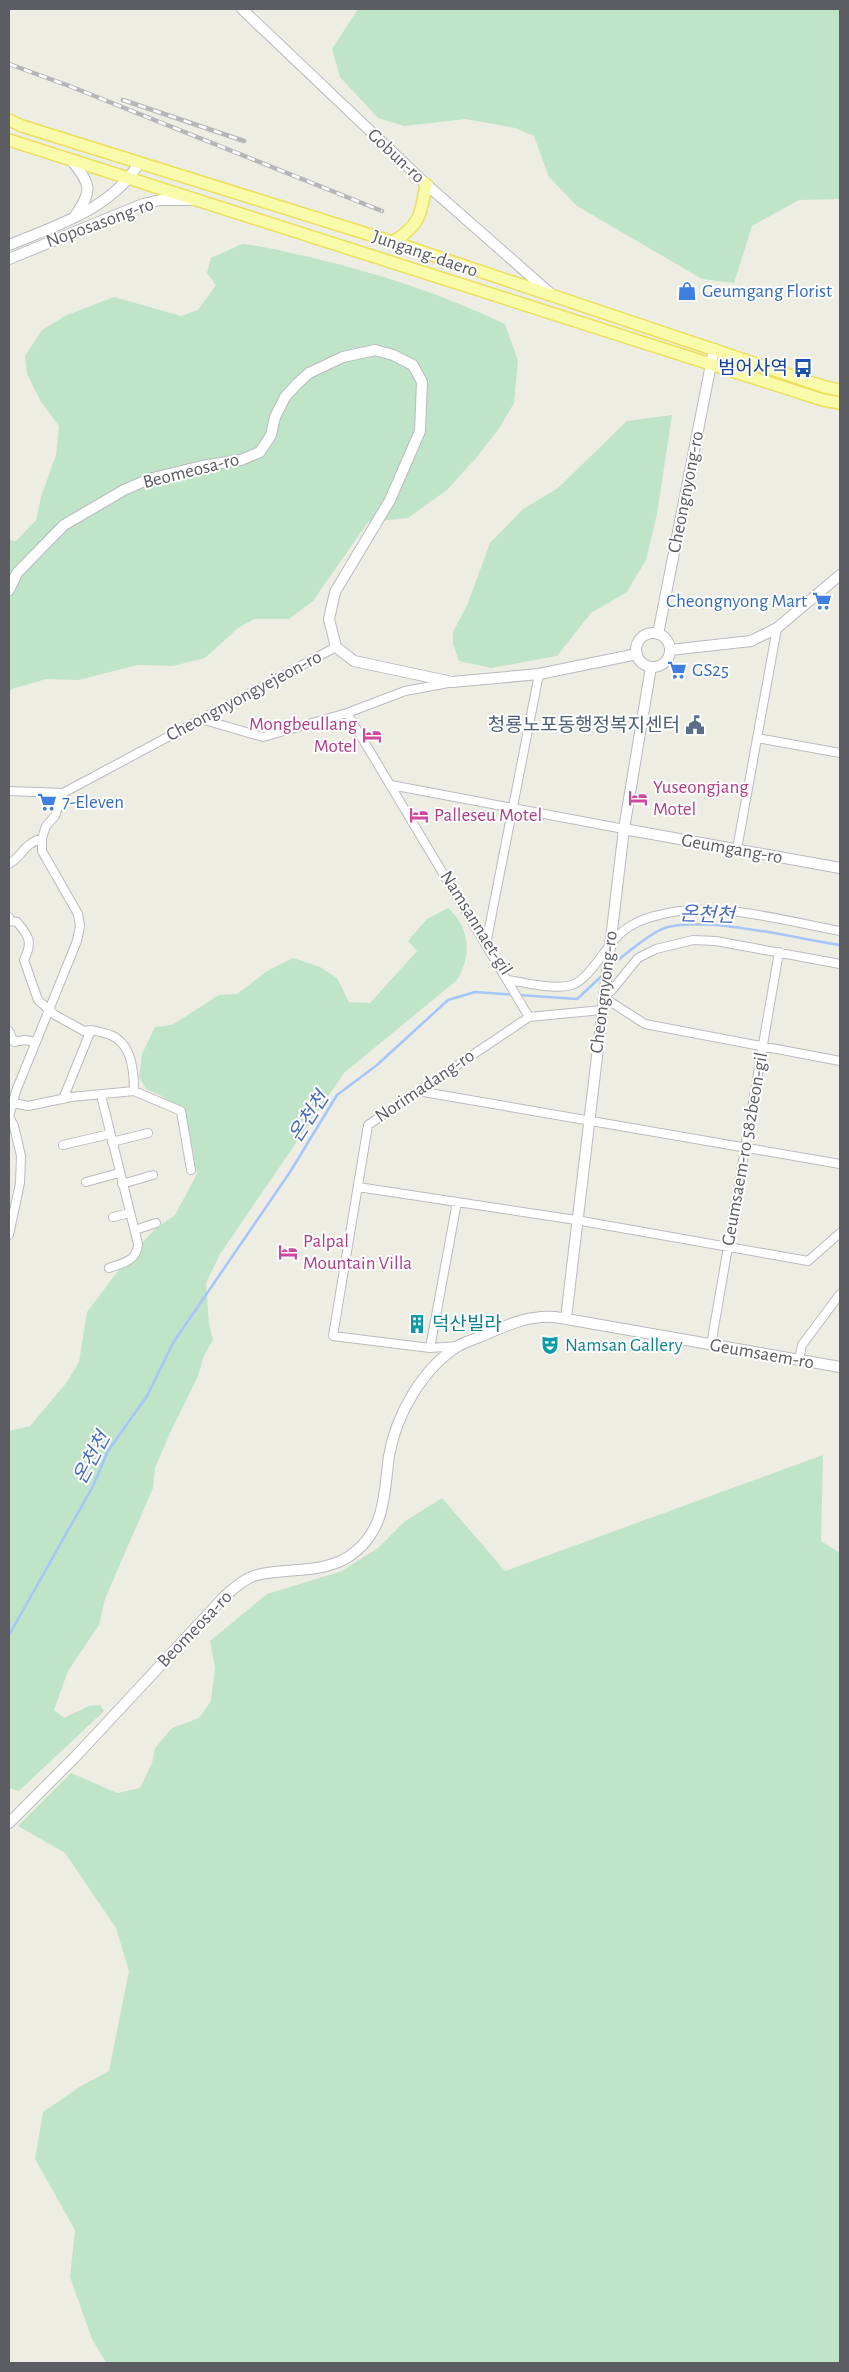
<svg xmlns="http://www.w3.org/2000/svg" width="849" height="2372" viewBox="0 0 849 2372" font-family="'Alegreya Sans','Noto Sans KR',sans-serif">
	<rect width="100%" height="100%" fill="#edede3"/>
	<!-- green -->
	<path fill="#c0e4c7" d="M 358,9 L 840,9 L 840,199 L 799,200 L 752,226 L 734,283 L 702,279 L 577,206 L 549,177 L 534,136 L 515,128 L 466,119 L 404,126 L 378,118 L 340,77 L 332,49 Z
		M 242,244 C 265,246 287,252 309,257 C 377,273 442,294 505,324 L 518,361 L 514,403 L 500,427 L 476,458 L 447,490 L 408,518 L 368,522 L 313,601 L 289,619 L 254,619 L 238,628 L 205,658 L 173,666 L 137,665 L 79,680 L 46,679 L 12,689 L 9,693 L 9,540 L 16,541 L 36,520 L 41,497 L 56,455 L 59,426 L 41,402 L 27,374 L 25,356 L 42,330 L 67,315 L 114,297 L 181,316 L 198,310 L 216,285 L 207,273 L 211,258 Z
		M 672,415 L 657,514 L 646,560 L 627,592 L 591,613 L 557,656 L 491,668 L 459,661 L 453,644 L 453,632 L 468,603 L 490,543 L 523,509 L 558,488 L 627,421 Z
		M 448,908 C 470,927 472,956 457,980 L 344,1073 L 220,1254 L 206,1283 L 209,1324 L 213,1340 L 204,1355 L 198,1376 L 170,1433 L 155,1468 L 153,1488 L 105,1599 L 99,1625 L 68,1671 L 54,1710 L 64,1718 L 89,1706 L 100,1705 L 104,1711 L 19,1791 L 9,1788 L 9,1431 L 30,1426 L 67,1382 L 79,1362 L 87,1312 L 127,1259 L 156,1228 L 175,1215 L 197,1174 L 186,1114 L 162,1096 L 146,1089 L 139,1077 L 142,1054 L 155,1027 L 172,1025 L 219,995 L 237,994 L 267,971 L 293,958 L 320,967 L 337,978 L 349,1002 L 370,1003 L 417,951 L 408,941 L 427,919 Z
		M 823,1455 L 821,1541 L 840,1553 L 840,2363 L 106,2363 L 92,2339 L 70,2277 L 75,2230 L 35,2159 L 43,2112 L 81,2086 L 109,2071 L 129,1971 L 116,1928 L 65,1853 L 18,1826 L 71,1773 L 117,1793 L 140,1788 L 152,1763 L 155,1748 L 172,1728 L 199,1718 L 211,1701 L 215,1668 L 210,1641 L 267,1594 L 342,1571 L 378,1548 L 404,1522 L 442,1498 L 505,1571 Z"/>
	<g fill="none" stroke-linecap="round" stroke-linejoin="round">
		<!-- stream -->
		<path stroke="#a5c5fb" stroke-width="2.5" d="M 611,966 C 623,956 653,930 668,927 C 712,917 794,938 840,945
			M 9,1635 L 92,1488 L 108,1451 L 147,1396 L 173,1343 L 290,1172 L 337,1095 L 377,1065 L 448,1000 L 475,992 L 577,999 L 604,974"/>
		<!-- street casing -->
		<g stroke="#babbc1" stroke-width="10">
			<path id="street" d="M 347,713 L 529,1017
				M 201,719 L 263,737 L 347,713 L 405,691 L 448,683
				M 757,738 L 840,753
				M 391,785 L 624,829
				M 9,791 L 63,793 L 336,647
				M 737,849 L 777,628
				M 9,864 C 23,856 22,845 42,838
				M 9,917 L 10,921 L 17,922 C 29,936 33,942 24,960 L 38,1000 L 55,1015 L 84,1031 C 91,1029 96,1031 104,1033 C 131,1039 134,1067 134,1091
				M 486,944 L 539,674
				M 840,964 L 716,941 L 693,940 L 656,949 L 638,958 L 612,990 L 603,997 L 645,1024 L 840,1061
				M 508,980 C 528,983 552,990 572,985 C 588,980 604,950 616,938 C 626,926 644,918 659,915 C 715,900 785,921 840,931
				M 9,1031 L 14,1042 L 25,1040 L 36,1042
				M 418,1091 L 840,1164
				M 101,1095 L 138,1244 C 137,1261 123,1263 109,1268
				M 63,1099 L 91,1030
				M 9,1102 L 28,1106 L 71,1097 L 134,1091 L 181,1111 L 191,1170
				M 112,1142 L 148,1133
				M 63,1145 L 110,1134
				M 86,1182 L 119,1173
				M 122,1184 L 153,1175
				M 358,1187 L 576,1220 L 808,1261 L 840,1233
				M 113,1217 L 130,1213
				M 135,1230 L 156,1223
				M 9,1235 L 20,1183 L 21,1156 L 14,1126 L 9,1117 L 16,1091 L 77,941 L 80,926 L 78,914 L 42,851 L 42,838 L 46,826 L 55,816 L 63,793
				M 711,1345 L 779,952
				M 458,1346 L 430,1348 L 333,1336 L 368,1125 L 529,1017 L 602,1010
				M 430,1348 L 457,1202
				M 799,1360 L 802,1345 L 840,1294"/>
		</g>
		<!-- secondary casing -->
		<g stroke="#b8bac0" stroke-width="12">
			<path id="secondary" d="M 242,9 L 426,184 L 551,294
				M 72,161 C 91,185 93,190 75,216
				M 9,245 C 55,226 112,209 139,163
				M 9,259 L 143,204 L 160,200 L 192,200
				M 9,590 L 17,573 L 64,525 L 124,490 L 149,479 L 202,466 L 241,460 L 260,452 L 271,435 L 275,417 L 285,397 L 297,384 L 309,373 L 343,357 L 375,350 L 393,355 L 413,365 L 422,382 L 420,431 L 390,500 L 335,592 L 329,619 L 336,647 L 354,661 L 452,682 L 539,674 L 637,654
				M636 650a17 17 0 1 1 34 0a17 17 0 1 1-34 0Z
				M 658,634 L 714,349
				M 670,650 L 751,641 L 777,628 L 840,575
				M 624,829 L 840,868
				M 566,1318 L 624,829 L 651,667
				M 9,1823 L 76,1756 L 225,1596 C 234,1588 245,1578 257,1575 C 288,1567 328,1575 355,1552 C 386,1527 384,1492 389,1456 C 396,1415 422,1369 458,1346 C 465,1342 475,1339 482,1336 C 507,1325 528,1315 555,1317 L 840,1367"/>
		</g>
		<!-- primary casing -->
		<g stroke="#ebdf5e" stroke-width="14">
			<path id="primary" d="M 9,120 L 22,126 L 393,242 L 825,387 L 840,390
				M 9,140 L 823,400 L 840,403
				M 393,242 C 420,225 421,215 426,184"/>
		</g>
		<!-- street -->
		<use href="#street" stroke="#fff" stroke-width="8"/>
		<!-- secondary -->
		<use href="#secondary" stroke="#fff" stroke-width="10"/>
		<!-- primary -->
		<use href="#primary" stroke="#f9fbaa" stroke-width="11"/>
		<!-- rail casing -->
		<g stroke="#b5b6b6" stroke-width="4.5">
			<path id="rail" d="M 9,64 L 72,87 L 382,211
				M 123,100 L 244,141"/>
		</g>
		<!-- rail -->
		<use href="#rail" stroke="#fff" stroke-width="2.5" stroke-dasharray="8" stroke-linecap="butt"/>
	</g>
	<!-- icons -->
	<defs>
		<g id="shop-bare" transform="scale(1.5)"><path d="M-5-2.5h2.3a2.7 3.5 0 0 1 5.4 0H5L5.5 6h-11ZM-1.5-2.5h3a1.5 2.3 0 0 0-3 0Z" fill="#3f7fe0" stroke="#fff" stroke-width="2.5" paint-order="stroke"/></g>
		<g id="bus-bare" transform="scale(1.5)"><path d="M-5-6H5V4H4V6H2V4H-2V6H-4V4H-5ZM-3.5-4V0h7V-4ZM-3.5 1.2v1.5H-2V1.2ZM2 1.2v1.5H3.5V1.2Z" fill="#1a4fb4" stroke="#fff" stroke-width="2.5" paint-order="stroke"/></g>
		<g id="supermarket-bare" transform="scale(1.5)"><path d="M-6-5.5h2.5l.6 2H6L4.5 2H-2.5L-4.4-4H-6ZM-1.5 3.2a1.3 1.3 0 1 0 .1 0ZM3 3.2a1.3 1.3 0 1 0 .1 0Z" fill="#3f7fe0" stroke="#fff" stroke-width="2.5" paint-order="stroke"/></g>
		<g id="civic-bare" transform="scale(1.5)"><path d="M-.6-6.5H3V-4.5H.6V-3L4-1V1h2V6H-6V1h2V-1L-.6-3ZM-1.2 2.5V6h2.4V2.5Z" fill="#5c6f8a" stroke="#fff" stroke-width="2.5" paint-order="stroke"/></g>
		<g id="hotel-bare" transform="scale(1.5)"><path d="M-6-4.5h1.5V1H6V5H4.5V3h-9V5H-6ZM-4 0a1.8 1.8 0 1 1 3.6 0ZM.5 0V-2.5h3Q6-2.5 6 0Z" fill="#d1479c" stroke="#fff" stroke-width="2.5" paint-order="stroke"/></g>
		<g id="building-bare" transform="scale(1.5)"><path d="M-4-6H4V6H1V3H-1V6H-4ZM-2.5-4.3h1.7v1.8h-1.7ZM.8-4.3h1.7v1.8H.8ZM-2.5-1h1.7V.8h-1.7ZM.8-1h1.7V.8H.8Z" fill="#0f9aa8" stroke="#fff" stroke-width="2.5" paint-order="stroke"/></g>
		<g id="theatre-bare" transform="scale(1.5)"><path d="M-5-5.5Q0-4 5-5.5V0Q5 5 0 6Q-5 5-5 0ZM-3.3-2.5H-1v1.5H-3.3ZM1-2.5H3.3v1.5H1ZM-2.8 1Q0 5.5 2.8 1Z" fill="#0f9aa8" stroke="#fff" stroke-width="2.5" paint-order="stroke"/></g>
	</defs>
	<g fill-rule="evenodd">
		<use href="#shop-bare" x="687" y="291"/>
		<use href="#bus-bare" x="803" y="368"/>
		<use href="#supermarket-bare" x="822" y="601"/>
		<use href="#supermarket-bare" x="677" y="670"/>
		<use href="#civic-bare" x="695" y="725"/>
		<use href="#hotel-bare" x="372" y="735"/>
		<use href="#hotel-bare" x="638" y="798"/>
		<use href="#supermarket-bare" x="47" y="802"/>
		<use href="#hotel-bare" x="419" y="815"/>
		<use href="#hotel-bare" x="288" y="1252"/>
		<use href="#building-bare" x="417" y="1324"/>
		<use href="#theatre-bare" x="550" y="1345"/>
	</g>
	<g text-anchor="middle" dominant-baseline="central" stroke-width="4" stroke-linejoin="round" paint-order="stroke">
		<!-- street labels -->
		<g font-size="19" fill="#5b5d63" stroke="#fff">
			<text transform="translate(396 156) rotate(43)">Gobun-ro</text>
			<text transform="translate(100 223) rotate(-20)">Noposasong-ro</text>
			<text transform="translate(425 254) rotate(19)">Jungang-daero</text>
			<text transform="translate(191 471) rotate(-14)">Beomeosa-ro</text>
			<text transform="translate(686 492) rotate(-79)">Cheongnyong-ro</text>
			<text transform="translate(244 696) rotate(-28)">Cheongnyongyejeon-ro</text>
			<text transform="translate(732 849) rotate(10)">Geumgang-ro</text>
			<text transform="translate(476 923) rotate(58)">Namsannaet-gil</text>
			<text transform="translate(604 992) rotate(-83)">Cheongnyong-ro</text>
			<text transform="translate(425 1086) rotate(-34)">Norimadang-ro</text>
			<text transform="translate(745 1149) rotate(-80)">Geumsaem-ro 582beon-gil</text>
			<text transform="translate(762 1354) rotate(10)">Geumsaem-ro</text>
			<text transform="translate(195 1629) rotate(-46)">Beomeosa-ro</text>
		</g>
		<!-- shop labels -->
		<g font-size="19" fill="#366cbe" stroke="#fff" text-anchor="start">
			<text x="702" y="291">Geumgang Florist</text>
			<text x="807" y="601" text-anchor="end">Cheongnyong Mart</text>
			<text x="692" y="670">GS25</text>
			<text x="62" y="802">7-Eleven</text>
		</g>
		<!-- transit labels -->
		<g font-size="19" fill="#164399" stroke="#fff" text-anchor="end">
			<text x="788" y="368">범어사역</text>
		</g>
		<!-- hotel labels -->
		<g font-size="19" fill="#b23c85" stroke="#fff" text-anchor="start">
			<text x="357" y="724" text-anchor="end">Mongbeullang<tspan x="357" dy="22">Motel</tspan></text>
			<text x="653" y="787">Yuseongjang<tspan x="653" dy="22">Motel</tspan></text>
			<text x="434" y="815">Palleseu Motel</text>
			<text x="303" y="1241">Palpal<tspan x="303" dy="22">Mountain Villa</tspan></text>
		</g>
		<!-- service labels -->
		<g font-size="19" fill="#4e5e75" stroke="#fff" text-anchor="end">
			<text x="680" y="725">청룡노포동행정복지센터</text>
		</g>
		<!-- culture labels -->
		<g font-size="19" fill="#0d838f" stroke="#fff" text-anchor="start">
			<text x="432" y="1324">덕산빌라</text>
			<text x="565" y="1345">Namsan Gallery</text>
		</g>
		<!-- water labels -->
		<g font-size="20" font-style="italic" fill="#486bbd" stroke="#fff">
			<text transform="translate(707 915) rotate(2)">온천천</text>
			<text transform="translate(309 1117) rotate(-57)">온천천</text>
			<text transform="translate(92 1458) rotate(-62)">온천천</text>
		</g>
	</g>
	<!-- border -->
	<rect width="849" height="2372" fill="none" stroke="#5b5d63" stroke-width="20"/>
</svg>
